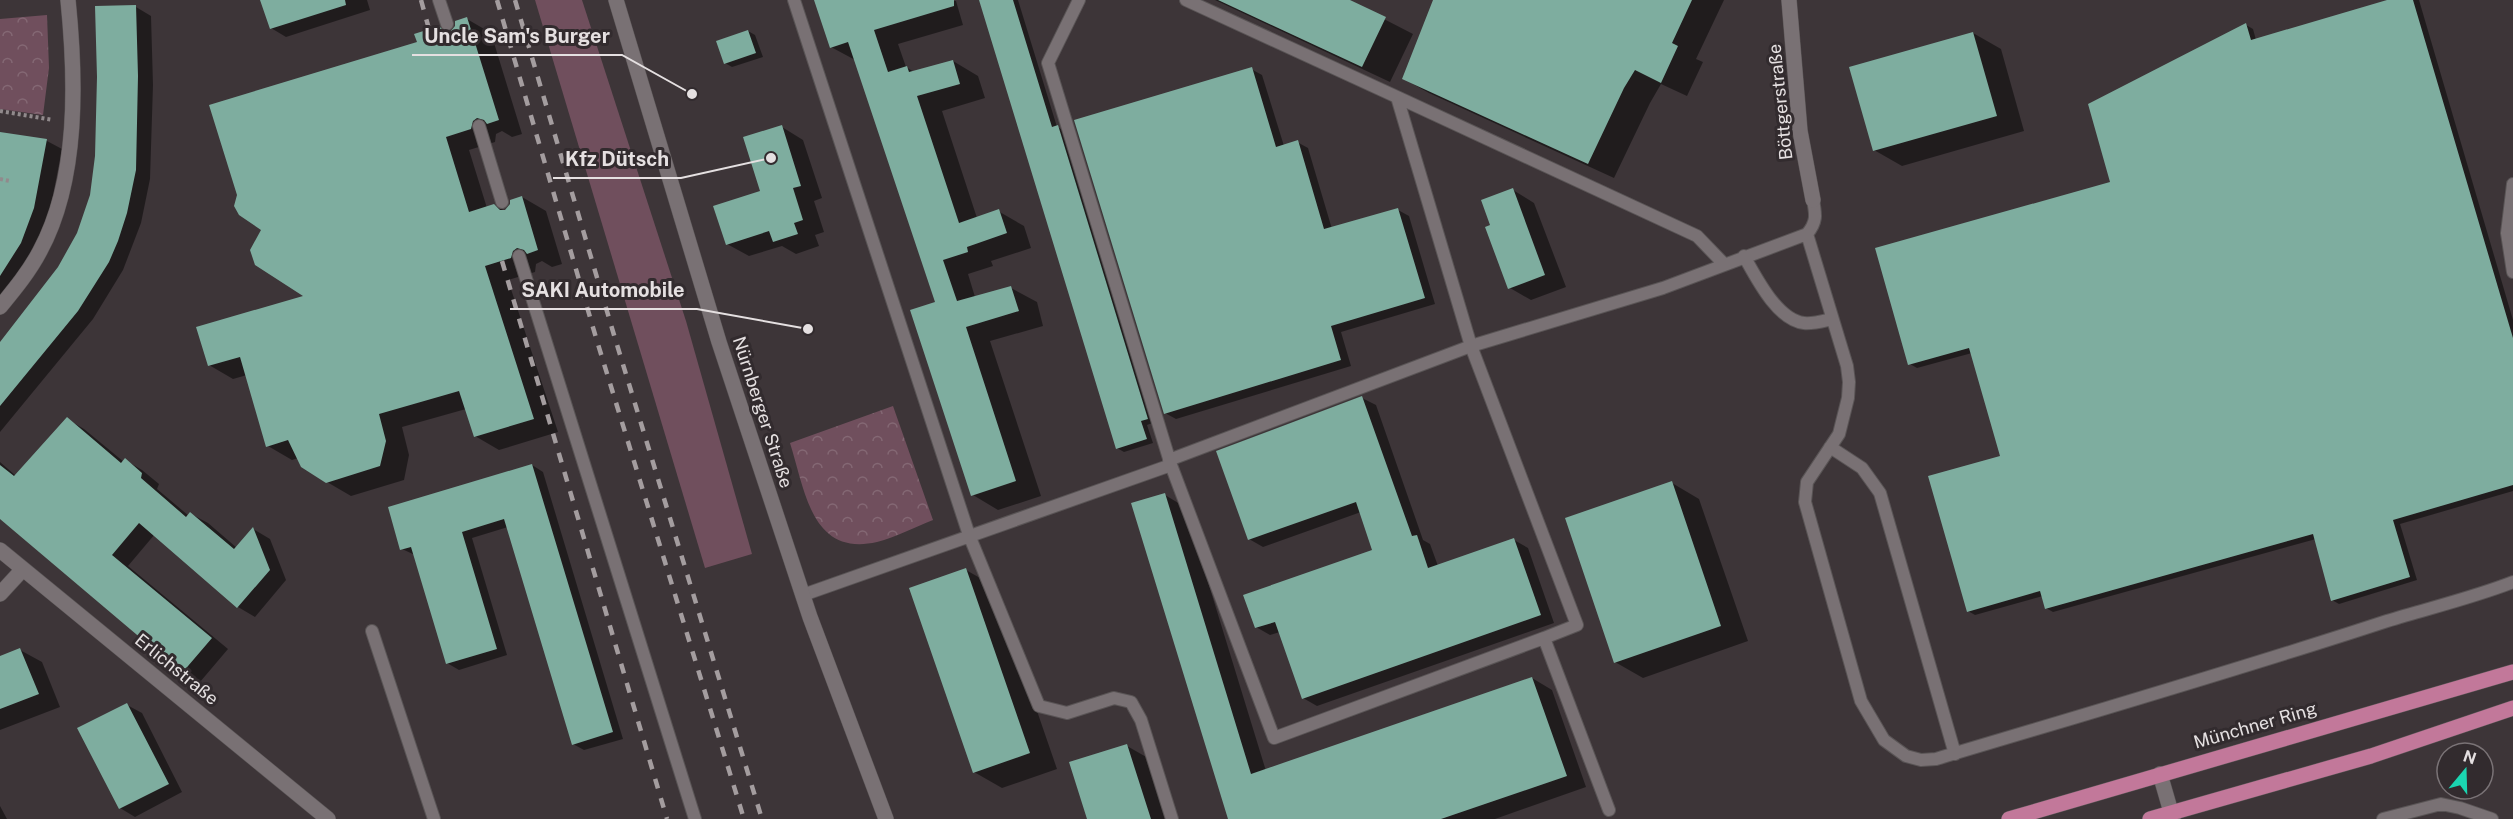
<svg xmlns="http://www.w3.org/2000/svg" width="2513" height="819" viewBox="0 0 2513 819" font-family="'Public Sans',sans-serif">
	<defs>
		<pattern id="park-crowns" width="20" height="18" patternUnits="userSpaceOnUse" patternTransform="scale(1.5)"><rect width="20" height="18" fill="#704f5d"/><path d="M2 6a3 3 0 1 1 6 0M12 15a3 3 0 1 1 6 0" fill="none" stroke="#846874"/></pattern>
	</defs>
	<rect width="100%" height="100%" fill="#3d3538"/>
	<!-- park -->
	<path fill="url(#park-crowns)" d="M 47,15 L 49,68 L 43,115 L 0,109 L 0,19 Z
		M 893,406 L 933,520 C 915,527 896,537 877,542 C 811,557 805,490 790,443 Z"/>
	<!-- garden -->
	<path fill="#704f5d" d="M 535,0 L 582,0 L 686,321 L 752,554 L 705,568 Z"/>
	<!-- shadow -->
	<path fill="#0007" d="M 262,0 L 367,0 L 370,10 L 286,37 L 271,28 Z
		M 816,0 L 956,1 L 963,25 L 898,44 L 906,67 L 914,72 L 953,61 L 978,76 L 985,98 L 942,111 L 977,218 L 998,211 L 1024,226 L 1031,248 L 991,261 L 993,266 L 968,274 L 975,297 L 1011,288 L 1037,302 L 1043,326 L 990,341 L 1041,496 L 998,510 L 973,495 L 937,303 L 857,61 L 831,47 Z
		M 981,0 L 1018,0 L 1057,127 L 1065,131 L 1155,422 L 1147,425 L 1153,443 L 1124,452 L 1117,448 Z
		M 1215,0 L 1347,0 L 1413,34 L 1390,82 Z
		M 1485,0 L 1724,0 L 1696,59 L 1703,62 L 1687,96 L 1661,84 L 1650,103 L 1614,178 L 1429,93 L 1404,79 Z
		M 2393,0 L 2419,0 L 2513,320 L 2513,491 L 2400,524 L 2417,580 L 2339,604 L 2332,600 L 2316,539 L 2053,612 L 2046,608 L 2043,596 L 1975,615 L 1968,611 L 2002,457 L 1972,353 L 1917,368 L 1910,364 L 2112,183 L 2246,25 L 2253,29 L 2256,40 Z
		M 136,7 L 151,16 L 153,85 L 150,179 L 141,223 L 123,270 L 93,319 L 0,432 L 0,344 L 49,285 L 78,233 L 92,195 Z
		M 467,19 L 491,33 L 522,134 L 512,137 L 502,131 L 496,134 L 495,142 L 469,150 L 487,208 L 494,206 L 506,211 L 522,197 L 546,211 L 562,264 L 552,267 L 542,261 L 536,264 L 535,272 L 508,280 L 558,432 L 499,450 L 475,436 L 466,409 L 402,427 L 409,455 L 404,480 L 351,496 L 327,482 L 298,458 L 292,460 L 268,446 L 247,375 L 233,379 L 209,365 L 306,296 L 418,43 L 439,28 L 451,33 Z
		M 748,31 L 755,35 L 763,57 L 732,67 L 725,63 Z
		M 1973,33 L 2001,49 L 2024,131 L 1902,166 L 1874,150 Z
		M 1251,69 L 1262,75 L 1284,146 L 1297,142 L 1308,148 L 1332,229 L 1398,210 L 1409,216 L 1435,304 L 1341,332 L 1351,366 L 1176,419 L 1165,413 Z
		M 782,127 L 803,140 L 822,198 L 814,201 L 824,232 L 815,235 L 819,246 L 796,254 L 782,246 L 749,256 L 727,244 L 762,192 Z
		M 0,133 L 47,141 L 62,149 L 49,216 L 35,251 L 0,298 Z
		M 1513,190 L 1534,203 L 1566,287 L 1531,300 L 1510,288 L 1492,226 Z
		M 1362,398 L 1376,405 L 1423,540 L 1430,544 L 1438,566 L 1514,540 L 1528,548 L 1554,623 L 1317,706 L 1303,698 L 1280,632 L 1270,635 L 1256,627 L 1374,551 L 1361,512 L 1263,547 L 1249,539 Z
		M 67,419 L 84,429 L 124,462 L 125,460 L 142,470 L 159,484 L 157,489 L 189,516 L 191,514 L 208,523 L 237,548 L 253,529 L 270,539 L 286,580 L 255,617 L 238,607 L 155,534 L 128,566 L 228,649 L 200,682 L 183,672 L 0,515 L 0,462 L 16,476 Z
		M 532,465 L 543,472 L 623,739 L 584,750 L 573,744 L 508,527 L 472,538 L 507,655 L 459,670 L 447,663 L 415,555 L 402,549 Z
		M 1672,483 L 1699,499 L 1748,641 L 1643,678 L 1615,662 Z
		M 1165,495 L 1185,507 L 1266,771 L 1532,678 L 1552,690 L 1586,787 L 1495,819 L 1229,819 Z
		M 966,570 L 994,586 L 1057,769 L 1002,788 L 974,772 Z
		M 20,650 L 42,662 L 60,707 L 0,730 L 0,658 Z
		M 127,705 L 142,713 L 182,792 L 135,817 L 120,808 Z
		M 1127,746 L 1155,762 L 1173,819 L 1089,819 Z
		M 0,806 L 7,819 L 0,819 Z"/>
	<!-- building -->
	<path fill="#7ead9f" d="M 260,0 L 345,0 L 346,5 L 270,29 Z
		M 814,0 L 954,0 L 954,6 L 874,30 L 888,72 L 907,66 L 909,72 L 953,60 L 960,84 L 917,96 L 959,223 L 999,209 L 1007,233 L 967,247 L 968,252 L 943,260 L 957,301 L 1011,286 L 1019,311 L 966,327 L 1016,481 L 971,496 L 910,310 L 935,302 L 848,42 L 830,48 Z
		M 979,0 L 1013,0 L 1052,127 L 1058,125 L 1148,419 L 1141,421 L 1147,439 L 1116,449 Z
		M 1218,0 L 1350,0 L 1386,17 L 1362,67 Z
		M 1433,0 L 1692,0 L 1672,43 L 1678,46 L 1661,83 L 1635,70 L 1624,88 L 1588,164 L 1402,79 Z
		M 2387,0 L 2413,0 L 2513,338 L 2513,485 L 2393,520 L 2410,577 L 2331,601 L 2313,534 L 2045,609 L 2040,591 L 1967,612 L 1928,476 L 2000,456 L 1969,348 L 1908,365 L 1875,248 L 2110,182 L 2088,104 L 2246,23 L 2251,40 Z
		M 136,5 L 138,76 L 136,170 L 127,213 L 118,241 L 109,262 L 78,311 L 0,406 L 0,342 L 58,267 L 77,233 L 90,195 L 95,156 L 97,77 L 95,6 Z
		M 467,17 L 499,120 L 487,124 L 484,120 L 477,118 L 473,121 L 471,129 L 446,137 L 469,212 L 494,204 L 500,210 L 505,210 L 510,204 L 510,200 L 522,196 L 538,250 L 527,254 L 524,250 L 517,248 L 513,251 L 511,258 L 485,266 L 534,419 L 474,437 L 459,391 L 379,414 L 386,441 L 380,466 L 326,483 L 301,467 L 288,440 L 266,447 L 240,357 L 208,366 L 196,327 L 303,296 L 255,265 L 250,250 L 261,230 L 239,215 L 234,206 L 237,195 L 209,105 L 417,42 L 414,34 L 439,26 L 445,32 L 450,32 L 455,26 L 455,21 Z
		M 748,30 L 756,53 L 724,64 L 716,41 Z
		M 1973,32 L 1997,116 L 1873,151 L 1849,67 Z
		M 1252,67 L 1276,147 L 1298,140 L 1324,229 L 1398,208 L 1425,298 L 1331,326 L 1341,360 L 1164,414 L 1074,120 Z
		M 782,125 L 801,186 L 793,188 L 803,220 L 794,223 L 798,234 L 773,242 L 769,231 L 726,245 L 713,206 L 760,191 L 743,137 Z
		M 0,132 L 47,139 L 34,208 L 21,243 L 0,276 Z
		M 1513,188 L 1545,275 L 1508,289 L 1485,227 L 1490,225 L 1481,200 Z
		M 1362,396 L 1412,536 L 1417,535 L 1428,568 L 1514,538 L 1541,615 L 1302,699 L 1275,622 L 1255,628 L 1243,595 L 1372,550 L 1356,502 L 1248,540 L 1216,451 Z
		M 67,417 L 121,463 L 125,458 L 142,473 L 141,478 L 186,517 L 190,512 L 234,549 L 253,527 L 270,570 L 237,608 L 139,523 L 112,555 L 212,638 L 182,673 L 0,519 L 0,465 L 14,476 Z
		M 532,464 L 613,732 L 572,745 L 504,519 L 462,532 L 497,649 L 446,664 L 411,547 L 400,550 L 388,507 Z
		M 1672,481 L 1721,626 L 1614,663 L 1565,518 Z
		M 1165,493 L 1251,774 L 1532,677 L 1567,776 L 1441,819 L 1228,819 L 1131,503 Z
		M 966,568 L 1030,753 L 973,773 L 909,588 Z
		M 20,648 L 39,694 L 0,709 L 0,656 Z
		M 127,703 L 169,784 L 119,809 L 77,728 Z
		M 1127,744 L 1151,819 L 1087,819 L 1069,762 Z"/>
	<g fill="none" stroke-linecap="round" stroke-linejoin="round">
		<!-- service casing -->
		<g stroke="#595455" stroke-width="14">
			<path id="service" d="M 439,0 L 447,24
				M 794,0 L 969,535 L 1039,706 L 1067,713 L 1114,698 L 1131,702 L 1141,720 L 1172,819
				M 1079,0 L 1048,63 L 1171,465 L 1274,738 L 1544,638
				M 1186,0 L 1397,97 L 1471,346 L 1663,288 L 1807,234 C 1817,222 1816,215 1813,200
				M 1397,97 L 1697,236 L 1724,264
				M 479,126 L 502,202
				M 2513,184 L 2507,233 L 2513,272
				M 1807,234 L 1847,366 L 1849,382 L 1848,398 L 1839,434 L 1807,482 L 1805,502 L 1861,701 L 1884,740 L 1906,756 L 1921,760 L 1936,759 C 2086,714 2238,670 2387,621 C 2429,608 2472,598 2513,582
				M 519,256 L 695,819
				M 1744,256 C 1756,277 1777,320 1804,323 C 1813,324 1823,321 1832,319
				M 1830,447 L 1862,468 L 1880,493 L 1955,754
				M 1169,460 L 1471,346 L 1577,625 L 1544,638 L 1609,810
				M 803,595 L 1171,465
				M 372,631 L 434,819
				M 2383,819 L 2441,804 L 2460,808 L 2492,819"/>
		</g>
		<!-- minor casing -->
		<g stroke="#595455" stroke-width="16">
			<path id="minor" d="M 1789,0 L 1800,131 L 1813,200
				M 0,307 C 14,290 29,272 40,251 C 79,179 76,79 68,0
				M 0,550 L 328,819
				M 0,594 L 23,569
				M 2160,774 L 2173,819"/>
		</g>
		<!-- tertiary casing -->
		<g stroke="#595455" stroke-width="16">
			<path id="tertiary" d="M 616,0 L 719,342 L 810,617 L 886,819"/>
		</g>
		<!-- primary casing -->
		<g stroke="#595455" stroke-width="16">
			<path id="primary" d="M 2009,819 L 2513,672
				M 2150,819 L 2371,756 L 2513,708"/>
		</g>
		<!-- path -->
		<path stroke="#918a8c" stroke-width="4" stroke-dasharray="3 3" stroke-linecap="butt" d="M 0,111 L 53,120
			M 0,179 L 10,181"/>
		<!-- service -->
		<use href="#service" stroke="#797174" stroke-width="12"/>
		<!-- minor -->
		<use href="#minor" stroke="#797174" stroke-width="15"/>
		<!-- tertiary -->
		<use href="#tertiary" stroke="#797174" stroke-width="15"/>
		<!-- primary -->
		<use href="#primary" stroke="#c2789a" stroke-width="15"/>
		<!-- rail -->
		<path stroke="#a49d9f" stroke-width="4.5" stroke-dasharray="10 10" stroke-linecap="butt" d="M 421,0 L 429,29
			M 497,0 L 597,341 L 744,819
			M 515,0 L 614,335 L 762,819
			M 502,261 L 667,819"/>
	</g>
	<g text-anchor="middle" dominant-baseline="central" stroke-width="6" stroke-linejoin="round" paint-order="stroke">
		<!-- street labels -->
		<g font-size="18" fill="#e5e0e1" stroke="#322b2e">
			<text transform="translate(1780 102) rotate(-96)">Böttgerstraße</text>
			<text transform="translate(763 412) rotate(72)">Nürnberger Straße</text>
			<text transform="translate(177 669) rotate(39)">Erlichstraße</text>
			<text transform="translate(2255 725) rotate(-16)">Münchner Ring</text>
		</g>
	</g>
	<!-- callouts -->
	<path fill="none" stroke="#e5e0e1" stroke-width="2" d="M692 94L622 55H412M771 158L681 178H553M808 329L697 309H510"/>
	<g fill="#e5e0e1" stroke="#322b2e" stroke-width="2">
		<circle cx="692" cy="94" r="6"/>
		<circle cx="771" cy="158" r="6"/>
		<circle cx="808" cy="329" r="6"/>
	</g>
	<g font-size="20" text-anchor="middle" font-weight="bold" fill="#e5e0e1" stroke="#322b2e" stroke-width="6" stroke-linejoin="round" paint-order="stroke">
		<text x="517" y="43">Uncle Sam's Burger</text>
		<text x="617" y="166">Kfz Dütsch</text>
		<text x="603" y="297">SAKI Automobile</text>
	</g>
	<!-- north arrow -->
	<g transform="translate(2465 771) rotate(19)"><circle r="28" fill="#322b2e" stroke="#7a7376" stroke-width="1.5"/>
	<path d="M0-4.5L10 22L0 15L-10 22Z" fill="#1bd5b1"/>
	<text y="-9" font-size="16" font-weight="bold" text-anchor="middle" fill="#e5e0e1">N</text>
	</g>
</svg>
